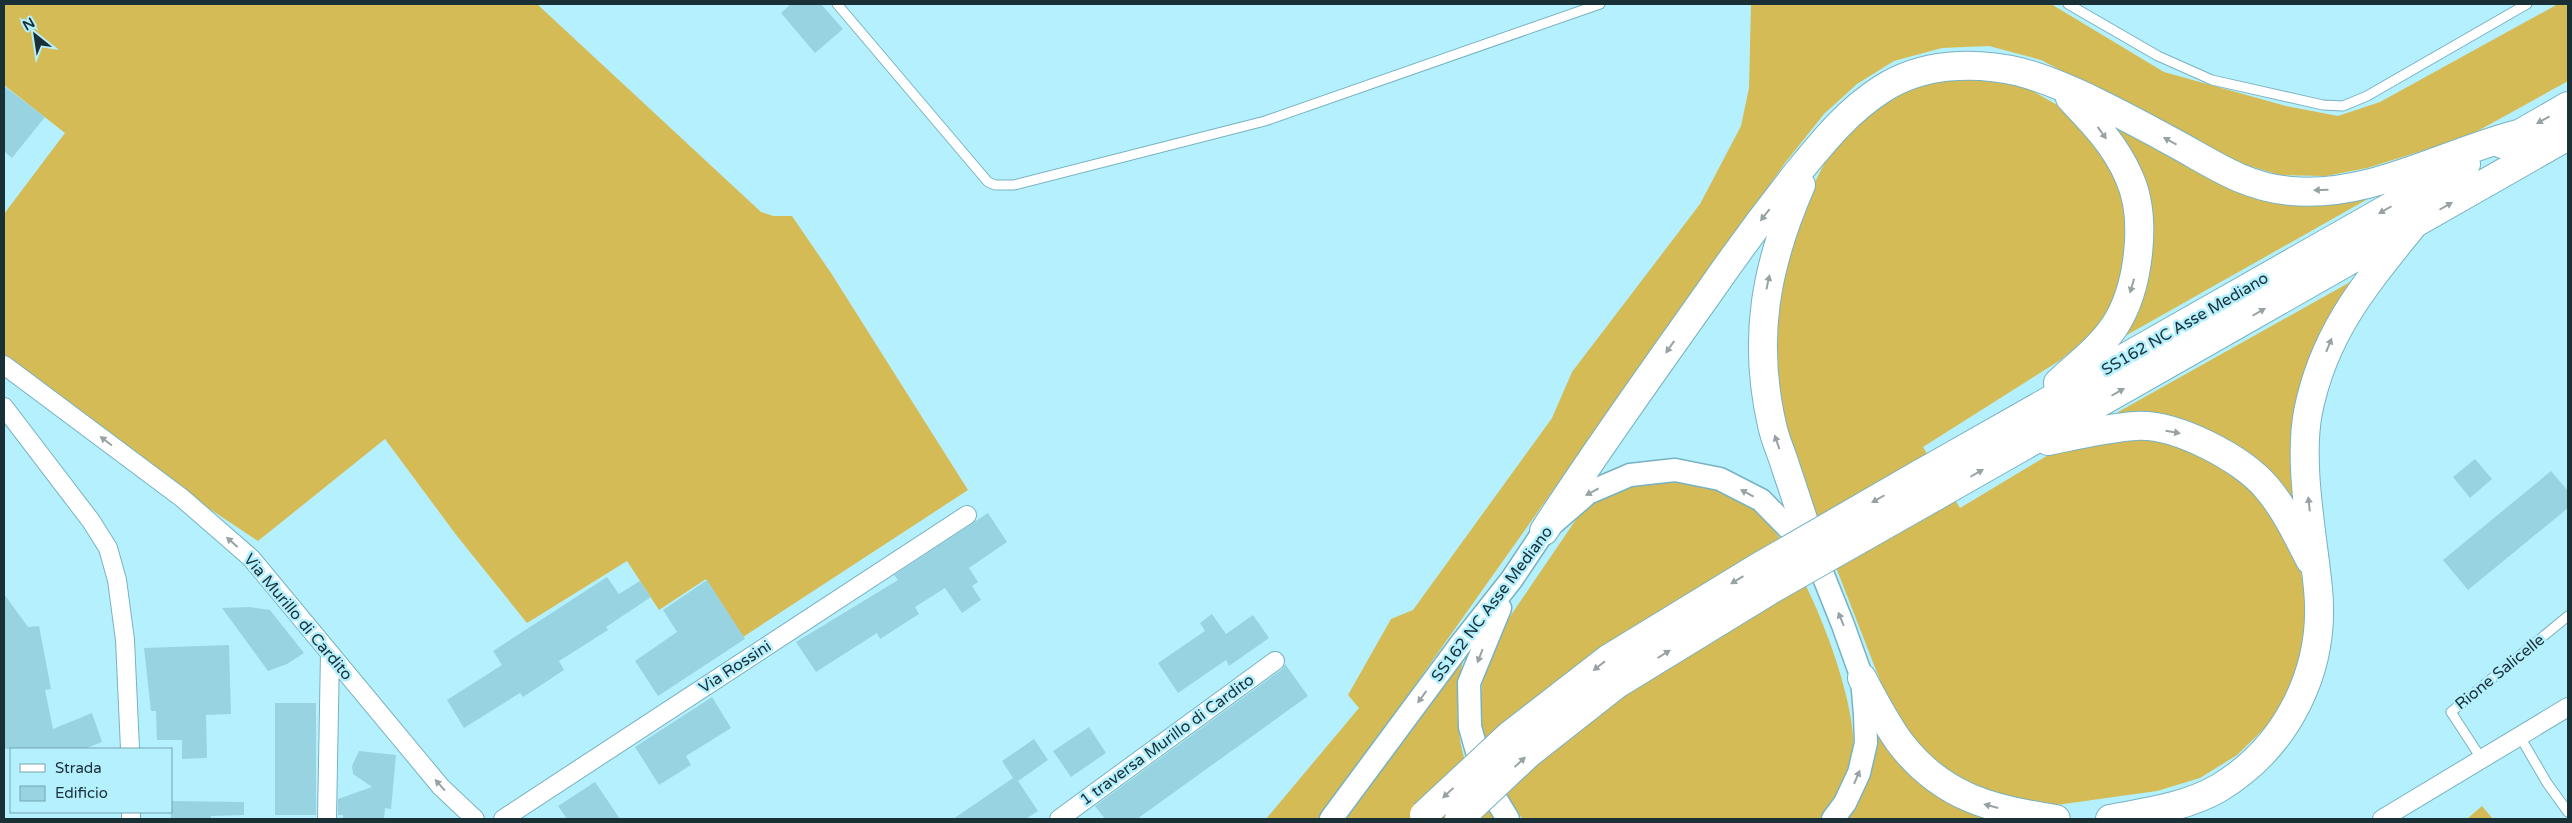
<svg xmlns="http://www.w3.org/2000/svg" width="2572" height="823" viewBox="0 0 2572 823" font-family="'Varela Round',sans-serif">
	<rect width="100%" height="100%" fill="#b5f0ff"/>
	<!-- grass -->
	<path fill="#d5bb55" d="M 4,4 L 537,4 L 761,212 L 773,216 L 792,216 L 831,273 L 968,490 L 743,637 L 706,579 L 659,610 L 627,561 L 527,623 L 457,536 L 385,439 L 258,541 L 4,372 L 4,214 L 65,133 L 4,85 Z
		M 1751,4 L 2051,4 L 2164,72 L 2286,106 L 2338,116 L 2380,102 L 2558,4 L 2568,4 L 2568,81 L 2474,133 L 2444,144 L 2367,168 L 2326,176 L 2280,175 L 2239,163 L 2041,60 L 1989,46 L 1942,48 L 1894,61 L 1857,84 L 1824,114 L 1785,163 L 1320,819 L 1266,819 L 1359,708 L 1348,695 L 1391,619 L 1413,610 L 1552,418 L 1572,372 L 1700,204 L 1741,126 L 1749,88 Z
		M 1964,77 L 2008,82 L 2029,89 L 2068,111 L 2112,161 L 2131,225 L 2113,310 L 2091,335 L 2059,361 L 1923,447 L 1960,508 L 2050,454 L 2102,436 L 2174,441 L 2250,484 L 2298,557 L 2306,600 L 2304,644 L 2292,686 L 2269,724 L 2237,755 L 2200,778 L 2157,791 L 2042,807 L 2001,802 L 1927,760 L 1890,706 L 1786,439 L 1773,373 L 1774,314 L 1796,220 L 1831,150 L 1879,103 L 1920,84 Z
		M 2108,120 L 2204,171 L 2389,187 L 2118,340 L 2145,279 Z
		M 2352,281 L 2354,285 L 2340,305 L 2302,515 L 2286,496 L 2118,416 L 2118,412 Z
		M 1696,480 C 1718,489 1742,497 1759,513 C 1801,551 1865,709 1852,764 C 1847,784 1834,804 1821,819 L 1523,819 L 1509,801 L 1480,727 L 1482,681 L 1494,640 L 1577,518 C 1595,502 1616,485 1641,481 C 1658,478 1678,480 1696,480 Z
		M 1461,655 L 1464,657 C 1449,716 1459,770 1495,819 L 1346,819 Z
		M 1876,732 L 1988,818 L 1848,819 C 1866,792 1875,764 1876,732 Z
		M 2482,806 L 2493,819 L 2467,819 Z"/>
	<!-- building -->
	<path fill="#98d3e1" d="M 791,4 L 821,4 L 843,29 L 815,53 L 781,13 Z
		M 4,86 L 45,117 L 12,158 L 4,151 Z
		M 2475,459 L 2492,479 L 2470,498 L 2453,477 Z
		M 2551,471 L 2568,491 L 2568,508 L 2468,590 L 2443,560 Z
		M 988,513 L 1007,542 L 969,568 L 978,582 L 972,586 L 981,600 L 962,613 L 945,588 L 915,607 L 919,614 L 880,639 L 877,633 L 816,672 L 796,642 L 898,580 L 894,575 Z
		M 607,577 L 619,594 L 640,581 L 651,597 L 606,627 L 608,630 L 559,661 L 564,670 L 523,697 L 520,693 L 464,728 L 447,700 L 502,665 L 493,651 Z
		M 707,580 L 745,639 L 658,696 L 635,661 L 677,632 L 663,610 Z
		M 4,594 L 28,627 L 39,626 L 51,689 L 45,690 L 53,729 L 92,713 L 102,742 L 84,749 L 4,749 Z
		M 249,607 L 270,610 L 304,653 L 287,664 L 268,671 L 222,608 Z
		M 1212,614 L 1226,634 L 1253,615 L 1269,638 L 1229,666 L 1226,660 L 1178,693 L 1158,663 L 1205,631 L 1200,623 Z
		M 229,645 L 231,714 L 206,715 L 207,758 L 182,759 L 182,740 L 157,740 L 156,711 L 151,711 L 144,648 Z
		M 1285,664 L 1308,696 L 1137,819 L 1105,819 L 1095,806 L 1281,670 Z
		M 712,697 L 731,728 L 686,756 L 691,765 L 659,785 L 635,747 Z
		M 275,703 L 316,703 L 316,815 L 275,815 Z
		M 1089,727 L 1106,753 L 1071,777 L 1053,751 Z
		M 1034,739 L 1048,760 L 1018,781 L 1038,811 L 1026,819 L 953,819 L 1013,778 L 1002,761 Z
		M 359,751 L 396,755 L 391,809 L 385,808 L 384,819 L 343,819 L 343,815 L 338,815 L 338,799 L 372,787 L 353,774 L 352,766 Z
		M 595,782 L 620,819 L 567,819 L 558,806 Z
		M 171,801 L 244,802 L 244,815 L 211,816 L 211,819 L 171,819 Z"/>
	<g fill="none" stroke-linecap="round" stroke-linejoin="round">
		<!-- service casing -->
		<g stroke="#78b2c0" stroke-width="11">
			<path id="service" d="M 837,4 L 988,182 L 995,185 L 1014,185 L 1265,121 L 1600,4
				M 2068,4 L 2158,56 L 2212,80 L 2323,105 L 2343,106 L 2367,96 L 2527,4
				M 2519,735 L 2547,783 L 2568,812
				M 2481,758 L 2451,712 L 2568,616"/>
		</g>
		<!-- minor casing -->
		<g stroke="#78b2c0" stroke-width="20">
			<path id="minor" d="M 4,365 L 182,498 L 251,558 L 441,787 L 475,819
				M 4,407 L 91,521 L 108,548 L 117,580 L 125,640 L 130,749
				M 131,812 L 131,819
				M 327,819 L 330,653
				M 503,819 L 967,515
				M 1059,819 L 1275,661
				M 2382,819 L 2568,707"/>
		</g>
		<!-- tertiary casing -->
		<g stroke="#78b2c0" stroke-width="25">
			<path id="tertiary" d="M 1500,608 L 1469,683 L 1470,727 L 1486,783 L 1508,819
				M 1331,819 L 1460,645 L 1512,579 L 1544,531 L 1588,493 L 1630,475 L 1675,470 L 1720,479 L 1761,500 L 1815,555 L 1843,625 L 1862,678 L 1865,715 L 1866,743 L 1859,773 L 1845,803 L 1833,819"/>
		</g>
		<!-- trunk casing -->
		<g stroke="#78b2c0" stroke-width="30">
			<path id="trunk" d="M 2502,144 L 2568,106
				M 1801,185 C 1766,265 1752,338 1772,425 C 1775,440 1782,454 1786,468 C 1796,497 1805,526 1815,555
				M 2058,383 C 2077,365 2099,349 2114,327 C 2139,290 2148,218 2129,177 C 2116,146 2093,122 2070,98
				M 2048,441 C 2077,435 2106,428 2135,426 C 2175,423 2242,458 2267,488 C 2285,509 2297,535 2310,560
				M 1920,474 L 2466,164
				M 1934,497 L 2568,136
				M 1544,531 C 1597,449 1654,370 1710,291 C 1737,252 1765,214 1795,176 C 1822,143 1846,112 1882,89 C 1922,63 1974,61 2020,72 C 2069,85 2132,120 2178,145 C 2216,166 2246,187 2291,191 C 2371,198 2444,153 2518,134
				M 1862,678 C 1874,700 1886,724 1901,744 C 1942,797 1993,810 2056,819
				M 2110,819 C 2147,812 2186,807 2219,788 C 2288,746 2326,669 2318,589 C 2313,536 2298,465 2308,412 C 2324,332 2365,285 2414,224"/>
		</g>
		<!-- service -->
		<use href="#service" stroke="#fff" stroke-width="9"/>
		<!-- minor -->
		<use href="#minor" stroke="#fff" stroke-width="18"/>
		<!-- tertiary -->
		<use href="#tertiary" stroke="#fff" stroke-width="22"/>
		<!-- trunk -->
		<use href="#trunk" stroke="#fff" stroke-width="28"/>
		<!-- trunk-bridge casing -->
		<g stroke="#78b2c0" stroke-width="30" stroke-linecap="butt">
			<path id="trunk-bridge" d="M 1424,815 L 1510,735 L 1608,659 L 1757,568 L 1920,474
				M 1459,819 L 1528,754 L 1617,684 L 1772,589 L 1934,497"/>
		</g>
		<!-- trunk-bridge -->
		<use href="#trunk-bridge" stroke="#fff" stroke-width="28"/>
	</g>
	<!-- one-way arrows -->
	<defs><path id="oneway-solid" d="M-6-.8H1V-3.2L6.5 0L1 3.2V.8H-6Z" transform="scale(1.25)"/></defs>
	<g fill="#98a2a5">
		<use href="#oneway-solid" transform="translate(2543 120) rotate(151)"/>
		<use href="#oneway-solid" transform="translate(2102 133) rotate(54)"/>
		<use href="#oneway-solid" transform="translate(2170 141) rotate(-151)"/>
		<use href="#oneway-solid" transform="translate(2321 190) rotate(178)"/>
		<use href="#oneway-solid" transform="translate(2446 206) rotate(-30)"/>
		<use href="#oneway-solid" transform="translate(2385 210) rotate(150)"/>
		<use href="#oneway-solid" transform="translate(1765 215) rotate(128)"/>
		<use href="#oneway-solid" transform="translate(1768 282) rotate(-78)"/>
		<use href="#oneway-solid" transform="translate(2132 286) rotate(106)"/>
		<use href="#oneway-solid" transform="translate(2259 312) rotate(-30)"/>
		<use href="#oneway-solid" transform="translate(2329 345) rotate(-68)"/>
		<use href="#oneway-solid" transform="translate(1670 347) rotate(125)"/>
		<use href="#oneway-solid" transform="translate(2118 392) rotate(-30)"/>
		<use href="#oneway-solid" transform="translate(2173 432) rotate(10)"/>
		<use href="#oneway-solid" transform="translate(106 441) rotate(-143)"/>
		<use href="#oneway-solid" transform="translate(1777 442) rotate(-109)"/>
		<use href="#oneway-solid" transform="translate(1977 473) rotate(-30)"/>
		<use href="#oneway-solid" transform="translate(1592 492) rotate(152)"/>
		<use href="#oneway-solid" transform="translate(1747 493) rotate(-152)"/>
		<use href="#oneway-solid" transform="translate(1878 499) rotate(150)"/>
		<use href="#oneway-solid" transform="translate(2309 504) rotate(-96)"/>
		<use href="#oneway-solid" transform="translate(232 542) rotate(-139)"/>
		<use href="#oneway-solid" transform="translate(1737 580) rotate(149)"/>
		<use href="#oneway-solid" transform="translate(1841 619) rotate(-112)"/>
		<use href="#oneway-solid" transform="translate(1664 654) rotate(-32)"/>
		<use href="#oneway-solid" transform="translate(1480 656) rotate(111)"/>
		<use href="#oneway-solid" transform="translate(1599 666) rotate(142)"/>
		<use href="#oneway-solid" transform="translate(1422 697) rotate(126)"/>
		<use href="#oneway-solid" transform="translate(1520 762) rotate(-43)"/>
		<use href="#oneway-solid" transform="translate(1857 777) rotate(-67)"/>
		<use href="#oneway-solid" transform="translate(440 785) rotate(-132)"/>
		<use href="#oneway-solid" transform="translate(1448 793) rotate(137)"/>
		<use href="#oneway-solid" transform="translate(1991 806) rotate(-165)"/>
	</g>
	<g text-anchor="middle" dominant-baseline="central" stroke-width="5" stroke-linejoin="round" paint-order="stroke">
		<!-- street labels -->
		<g font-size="16" fill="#193036" stroke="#b5f0ff">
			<text transform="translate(2185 324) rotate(-30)">SS162 NC Asse Mediano</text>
			<text transform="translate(1492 604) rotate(-53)">SS162 NC Asse Mediano</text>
			<text transform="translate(298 617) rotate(50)">Via Murillo di Cardito</text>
			<text transform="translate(735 667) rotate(-33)">Via Rossini</text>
			<text transform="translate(2500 672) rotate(-39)">Rione Salicelle</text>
			<text transform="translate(1167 740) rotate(-36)">1 traversa Murillo di Cardito</text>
		</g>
	</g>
	<!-- border -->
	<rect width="2572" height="823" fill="none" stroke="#193036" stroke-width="10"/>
	<!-- legend -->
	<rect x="10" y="748" width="162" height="65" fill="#b5f0ff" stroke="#77a3af"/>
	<rect x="20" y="764" width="25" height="8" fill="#ffffff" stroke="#77a3af"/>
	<text x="55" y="773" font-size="15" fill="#193036">Strada</text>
	<rect x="20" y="786" width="25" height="15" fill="#98d3e1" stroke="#77a3af"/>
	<text x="55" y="798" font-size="15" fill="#193036">Edificio</text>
	<!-- north arrow -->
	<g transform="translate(35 35) rotate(330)" stroke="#b5f0ff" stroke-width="4" paint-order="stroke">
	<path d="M0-4L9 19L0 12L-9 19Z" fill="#193036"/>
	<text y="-8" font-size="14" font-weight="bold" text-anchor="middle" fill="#193036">N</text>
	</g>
</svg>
